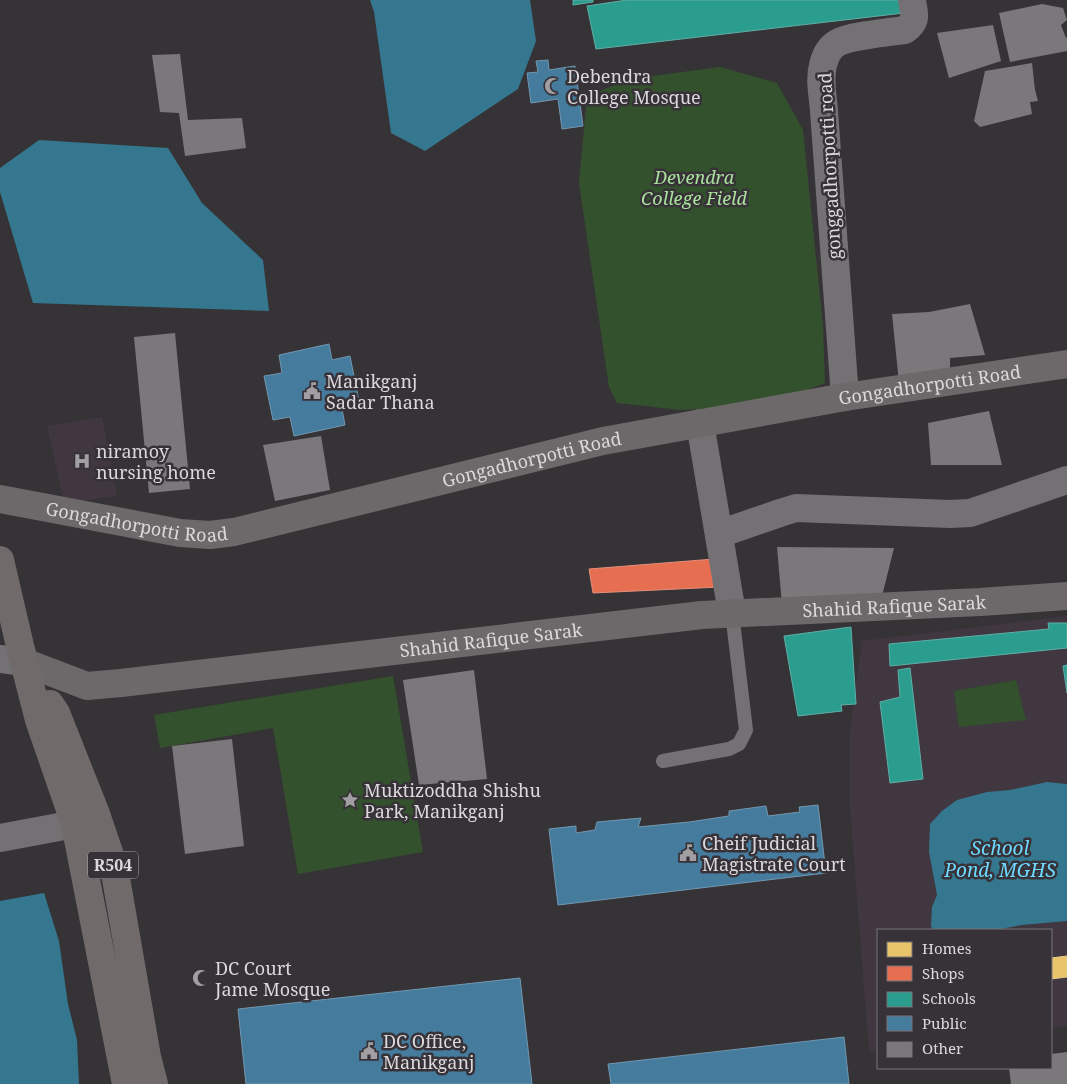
<svg xmlns="http://www.w3.org/2000/svg" width="1067" height="1084" viewBox="0 0 1067 1084" font-family="'Noto Serif',serif">
	<rect width="100%" height="100%" fill="#363337"/>
	<!-- built -->
	<path fill="#403741" d="M 102,417 L 117,496 L 64,503 L 47,426 Z
		M 1067,616 L 1067,1026 L 1051,1028 L 1051,930 L 878,930 L 878,1051 L 869,1052 L 850,808 L 850,729 L 862,641 Z"/>
	<!-- green -->
	<path fill="#33512c" d="M 720,67 L 777,83 L 803,130 L 823,326 L 825,383 L 764,406 L 680,410 L 617,403 L 609,387 L 579,183 L 587,96 L 630,79 Z
		M 393,676 L 423,852 L 298,874 L 273,728 L 160,748 L 154,715 Z
		M 1016,680 L 1026,720 L 959,727 L 954,691 Z"/>
	<!-- water -->
	<path fill="#34778e" d="M 370,0 L 530,0 L 536,41 L 518,89 L 425,151 L 391,133 L 374,12 Z
		M 39,140 L 168,148 L 202,203 L 263,260 L 269,311 L 33,303 L 0,192 L 0,168 Z
		M 1047,782 L 1067,784 L 1067,921 L 1022,925 L 995,930 L 933,930 L 931,926 L 932,907 L 937,895 L 929,852 L 930,824 L 942,811 L 957,800 L 987,792 L 1010,790 Z
		M 44,893 L 59,941 L 68,1004 L 77,1040 L 79,1084 L 0,1084 L 0,901 Z"/>
	<!-- homes -->
	<path fill="#e9c46a" stroke="#e5ca8c" d="M 1051,955 L 1051,958 L 1067,956 L 1067,977 L 1051,979 Z"/>
	<!-- shops -->
	<path fill="#e76f51" stroke="#e38f7b" d="M 714,559 L 720,587 L 593,593 L 589,569 Z"/>
	<!-- schools -->
	<path fill="#2a9d8f" stroke="#5fafa6" d="M 573,0 L 593,0 L 593,2 L 573,5 Z
		M 627,0 L 903,0 L 904,13 L 596,49 L 587,6 Z
		M 1048,623 L 1067,623 L 1067,648 L 890,666 L 889,644 L 1049,629 Z
		M 851,627 L 856,704 L 841,705 L 842,711 L 798,716 L 784,636 Z
		M 1067,665 L 1067,693 L 1063,666 Z
		M 910,668 L 923,779 L 890,783 L 880,702 L 900,697 L 898,670 Z"/>
	<!-- public -->
	<path fill="#457b9d" stroke="#7297b0" d="M 548,60 L 549,70 L 575,66 L 583,126 L 562,129 L 558,99 L 531,103 L 527,73 L 538,72 L 536,61 Z
		M 329,344 L 332,360 L 350,356 L 360,406 L 342,409 L 345,425 L 294,436 L 290,417 L 273,420 L 264,376 L 282,373 L 279,355 Z
		M 818,805 L 826,873 L 558,905 L 549,829 L 576,826 L 576,833 L 595,830 L 597,822 L 641,818 L 638,827 L 689,822 L 729,816 L 729,811 L 766,806 L 768,816 L 800,812 L 799,807 Z
		M 520,978 L 532,1084 L 246,1084 L 238,1009 Z
		M 844,1037 L 849,1084 L 611,1084 L 608,1064 Z"/>
	<!-- building -->
	<path fill="#7a787b" d="M 1042,4 L 1063,8 L 1067,20 L 1061,25 L 1066,38 L 1067,37 L 1067,51 L 1010,62 L 999,13 Z
		M 993,25 L 1001,61 L 949,78 L 937,33 Z
		M 180,54 L 188,120 L 242,118 L 246,148 L 185,156 L 179,113 L 160,112 L 152,55 Z
		M 1032,63 L 1035,90 L 1038,101 L 1030,102 L 1032,114 L 980,127 L 974,121 L 985,71 Z
		M 970,304 L 985,355 L 950,358 L 950,374 L 899,383 L 892,314 L 929,312 Z
		M 175,333 L 190,489 L 149,493 L 134,337 Z
		M 989,411 L 1002,465 L 931,465 L 928,423 Z
		M 321,436 L 330,490 L 275,501 L 263,445 Z
		M 777,547 L 894,548 L 881,600 L 782,605 Z
		M 474,670 L 487,779 L 419,785 L 403,680 Z
		M 232,739 L 244,846 L 185,854 L 172,746 Z
		M 1067,1052 L 1067,1084 L 1011,1084 L 1009,1068 L 1051,1068 L 1051,1054 Z"/>
	<g fill="none" stroke-linecap="round" stroke-linejoin="round">
		<!-- lane -->
		<path stroke="#737173" stroke-width="14" d="M 663,761 L 729,749 L 739,744 L 746,730 L 732,613"/>
		<!-- street -->
		<path stroke="#737173" stroke-width="28" d="M 845,397 L 824,111 C 823,96 819,80 823,65 C 825,56 829,48 837,43 C 849,36 889,32 905,30 C 918,20 914,15 912,0
			M 700,423 L 732,613
			M 719,534 L 780,513 L 796,508 L 950,514 L 970,513 L 1067,480
			M 0,659 L 24,662
			M 0,838 L 75,824"/>
		<!-- secondary -->
		<g stroke="#6d696a" stroke-width="28">
			<path id="s1" d="M 0,499 L 180,533 L 210,535 L 234,532 L 603,441 L 845,397 L 1067,364"/>
			<path id="s2" d="M 24,662 L 87,686 L 121,683 L 702,615 L 980,602 L 1067,596"/>
		</g>
		<!-- primary -->
		<path stroke="#716a6a" stroke-width="28" d="M 0,560 L 20,646 L 39,720 L 75,824 L 126,1084
			M 50,704 L 56,713 L 96,814 L 114,867 L 147,1057 L 154,1084"/>
	</g>
	<!-- icons -->
	<defs>
		<g id="mosque-bare" transform="scale(1.35)"><path d="M3.5-4.9A6 6 0 1 0 3.5 4.9A5 5 0 1 1 3.5-4.9Z" fill="#a19fa2" stroke="#373238" stroke-width="2.5" paint-order="stroke"/></g>
		<g id="civic-bare" transform="scale(1.35)"><path d="M-.6-6.5H3V-4.5H.6V-3L4-1V1h2V6H-6V1h2V-1L-.6-3ZM-1.2 2.5V6h2.4V2.5Z" fill="#a19fa2" stroke="#373238" stroke-width="2.5" paint-order="stroke"/></g>
		<g id="hospital-bare" transform="scale(1.35)"><path d="M-5-5h3v3.5h4V-5h3V5h-3V1.5h-4V5h-3Z" fill="#a19fa2" stroke="#373238" stroke-width="2.5" paint-order="stroke"/></g>
		<g id="sight-bare" transform="scale(1.35)"><path d="M0-6L1.8-2.2L6-1.7L2.9 1.2L3.7 5.4L0 3.3L-3.7 5.4L-2.9 1.2L-6-1.7L-1.8-2.2Z" fill="#a19fa2" stroke="#373238" stroke-width="2.5" paint-order="stroke"/></g>
	</defs>
	<g fill-rule="evenodd">
		<use href="#mosque-bare" x="553" y="86"/>
		<use href="#civic-bare" x="312" y="391"/>
		<use href="#hospital-bare" x="82" y="461"/>
		<use href="#sight-bare" x="350" y="800"/>
		<use href="#civic-bare" x="688" y="853"/>
		<use href="#mosque-bare" x="201" y="978"/>
		<use href="#civic-bare" x="369" y="1051"/>
	</g>
	<g text-anchor="middle" dominant-baseline="central" stroke-width="5" stroke-linejoin="round" paint-order="stroke">
		<!-- shield labels -->
		<rect fill="#373238" stroke="#aaa7ab" stroke-width="1" x="88" y="851.5" width="50" height="27" rx="4"/>
		<g font-size="16" font-weight="bold" fill="#dbd9dc">
			<text x="113" y="865">R504</text>
		</g>
		<!-- poi labels -->
		<g font-size="18" fill="#dbd9dc" stroke="#373238" text-anchor="start">
			<text x="567" y="76">Debendra<tspan x="567" dy="21">College Mosque</tspan></text>
			<text x="326" y="381">Manikganj<tspan x="326" dy="21">Sadar Thana</tspan></text>
			<text x="96" y="451">niramoy<tspan x="96" dy="21">nursing home</tspan></text>
			<text x="364" y="790">Muktizoddha Shishu<tspan x="364" dy="21">Park, Manikganj</tspan></text>
			<text x="702" y="843">Cheif Judicial<tspan x="702" dy="21">Magistrate Court</tspan></text>
			<text x="215" y="968">DC Court<tspan x="215" dy="21">Jame Mosque</tspan></text>
			<text x="383" y="1041">DC Office,<tspan x="383" dy="21">Manikganj</tspan></text>
		</g>
		<!-- street labels -->
		<g font-size="18" fill="#dbd9dc" stroke="#373238">
			<text transform="translate(829 166) rotate(-93)">gonggadhorpotti road</text>
			<text stroke="none"><textPath href="#s1" startOffset="949">Gongadhorpotti Road</textPath></text>
			<text stroke="none"><textPath href="#s1" startOffset="544">Gongadhorpotti Road</textPath></text>
			<text stroke="none"><textPath href="#s1" startOffset="139">Gongadhorpotti Road</textPath></text>
			<text stroke="none"><textPath href="#s2" startOffset="879">Shahid Rafique Sarak</textPath></text>
			<text stroke="none"><textPath href="#s2" startOffset="474">Shahid Rafique Sarak</textPath></text>
		</g>
		<!-- park labels -->
		<g font-size="18" font-style="italic" fill="#a8e19b" stroke="#373238">
			<text x="694" y="177">Devendra<tspan x="694" dy="21">College Field</tspan></text>
		</g>
		<!-- water labels -->
		<g font-size="19" font-style="italic" fill="#6dd9ff" stroke="#373238">
			<text x="1000" y="848">School<tspan x="1000" dy="22">Pond, MGHS</tspan></text>
		</g>
	</g>
	<!-- legend -->
	<rect x="877" y="929" width="175" height="140" fill="#373238" stroke="#79757a"/>
	<rect x="887" y="942" width="25" height="15" fill="#e9c46a" stroke="#79757a"/>
	<text x="922" y="954" font-size="15" fill="#dbd9dc">Homes</text>
	<rect x="887" y="966" width="25" height="15" fill="#e76f51" stroke="#79757a"/>
	<text x="922" y="979" font-size="15" fill="#dbd9dc">Shops</text>
	<rect x="887" y="992" width="25" height="15" fill="#2a9d8f" stroke="#79757a"/>
	<text x="922" y="1004" font-size="15" fill="#dbd9dc">Schools</text>
	<rect x="887" y="1016" width="25" height="15" fill="#457b9d" stroke="#79757a"/>
	<text x="922" y="1029" font-size="15" fill="#dbd9dc">Public</text>
	<rect x="887" y="1042" width="25" height="15" fill="#7a787b" stroke="#79757a"/>
	<text x="922" y="1054" font-size="15" fill="#dbd9dc">Other</text>
</svg>
